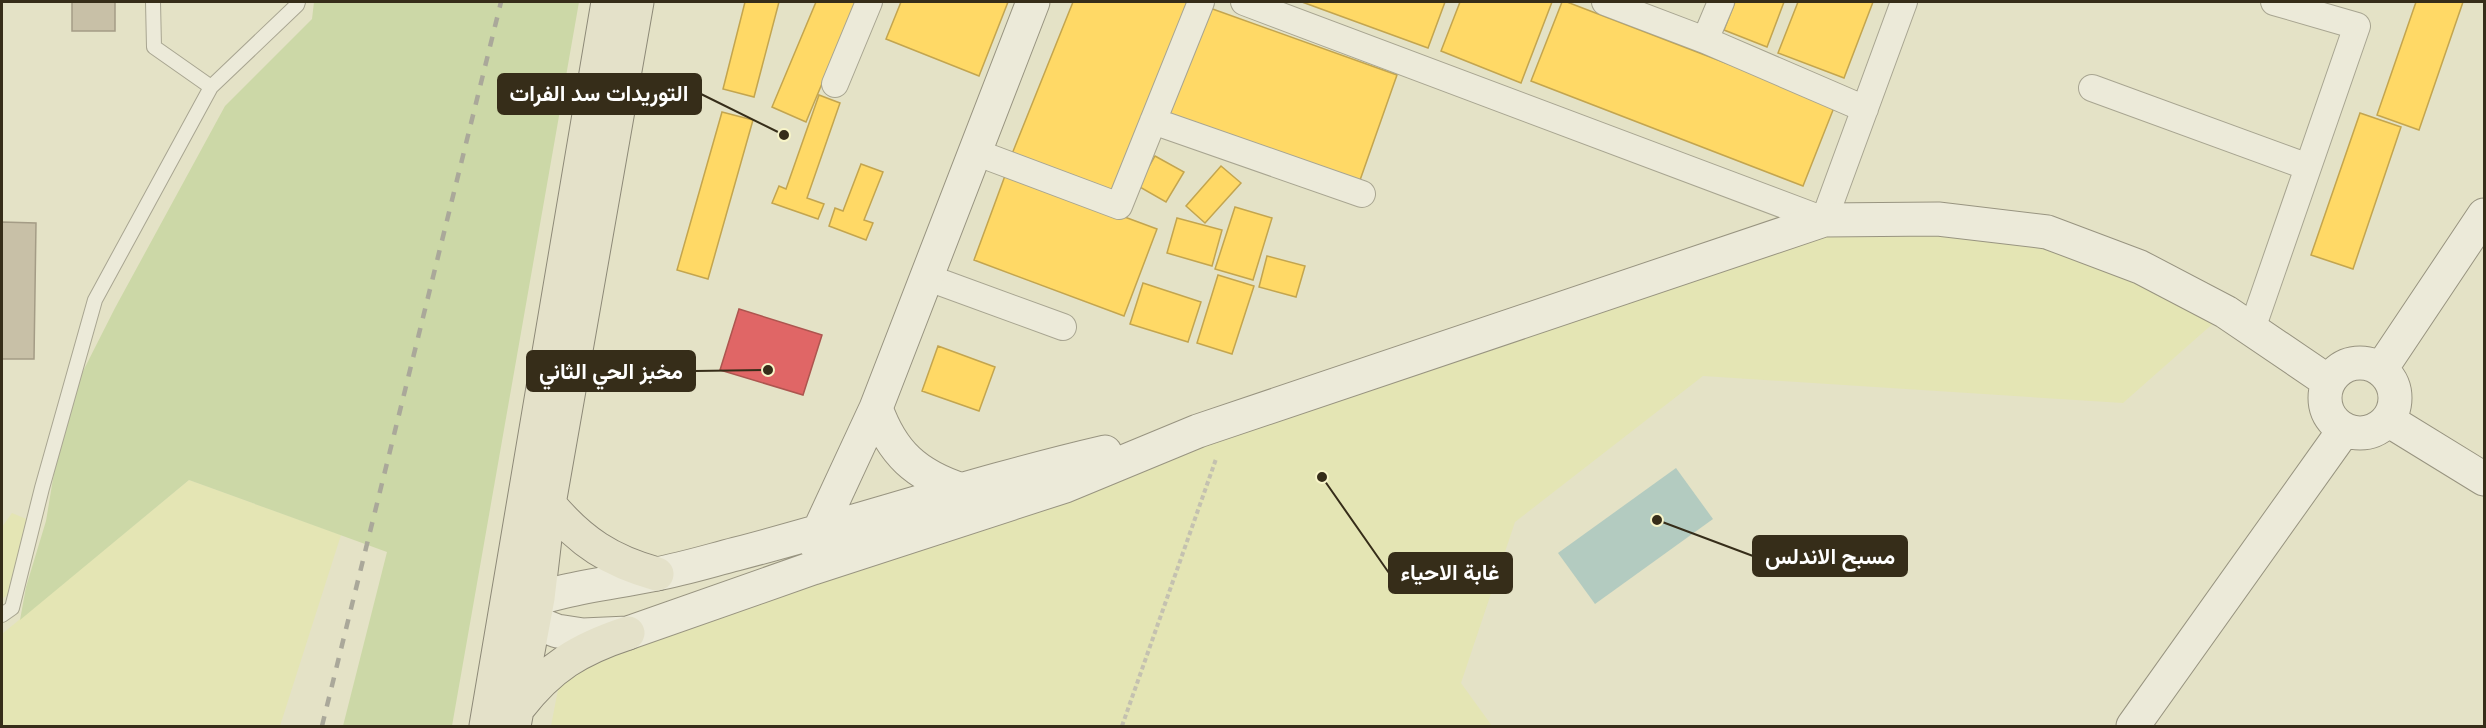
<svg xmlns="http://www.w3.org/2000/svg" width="2486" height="728" viewBox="0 0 2486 728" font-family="'Times New Roman',Vazirmatn,serif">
	<rect width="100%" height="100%" fill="#e4e2c6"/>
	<!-- farmland -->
	<path fill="#e4e5b4" d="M 1824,220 L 2047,232 L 2226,312 L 2123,403 L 1703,376 L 1515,522 L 1461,683 L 1492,726 L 551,726 L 561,674 Z
		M 189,480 L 341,535 L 280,726 L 2,726 L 2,634 Z
		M 12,513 L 31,521 L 10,593 L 2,599 L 2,527 Z"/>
	<!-- green -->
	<path fill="#ccd8a7" d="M 314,2 L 579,2 L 452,726 L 343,726 L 387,552 L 189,480 L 20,620 L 26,587 L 46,521 L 55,467 L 75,387 L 115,308 L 225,106 L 312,19 Z"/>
	<!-- water -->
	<path fill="#b3cbc0" d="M 1676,468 L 1713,519 L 1595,604 L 1558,553 Z"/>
	<!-- homes -->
	<path fill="#ffd966" stroke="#c3a54f" stroke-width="1.5" d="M 745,2 L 779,2 L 754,97 L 723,89 Z
		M 816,2 L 856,2 L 806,122 L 772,107 Z
		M 901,2 L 1008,2 L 979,76 L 886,39 Z
		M 1073,2 L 1191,2 L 1113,200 L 1010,159 Z
		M 1302,2 L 1445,2 L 1428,48 Z
		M 1460,2 L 1552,2 L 1521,83 L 1441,51 Z
		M 1562,2 L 1567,2 L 1835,105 L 1803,186 L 1531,81 Z
		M 1735,2 L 1784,2 L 1767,47 L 1724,30 Z
		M 1798,2 L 1873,2 L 1844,78 L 1778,53 Z
		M 2416,2 L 2463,2 L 2419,130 L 2377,115 Z
		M 1207,7 L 1397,75 L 1359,183 L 1168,115 Z
		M 819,95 L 840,103 L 807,198 L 824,204 L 818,219 L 772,203 L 779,186 L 786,189 Z
		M 722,112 L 753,120 L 708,279 L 677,270 Z
		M 2360,113 L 2401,127 L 2353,269 L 2311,255 Z
		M 1155,156 L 1184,172 L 1166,202 L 1138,186 Z
		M 861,164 L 883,172 L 864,220 L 873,223 L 866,240 L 829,226 L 835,208 L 843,211 Z
		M 1221,166 L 1241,183 L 1205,223 L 1186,206 Z
		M 1006,173 L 1157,229 L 1124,316 L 974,260 Z
		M 1235,207 L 1272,218 L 1253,280 L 1215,269 Z
		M 1177,218 L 1222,230 L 1212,266 L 1167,253 Z
		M 1267,256 L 1305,266 L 1296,297 L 1259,287 Z
		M 1218,275 L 1254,286 L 1232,354 L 1197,343 Z
		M 1143,283 L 1201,302 L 1188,342 L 1130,324 Z
		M 938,346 L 995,367 L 979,411 L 922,391 Z"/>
	<!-- shops -->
	<path fill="#e06666" stroke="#ad554f" stroke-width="1.5" d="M 739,309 L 822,335 L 803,395 L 720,370 Z"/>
	<!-- building -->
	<path fill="#c8c0a7" stroke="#a49c86" stroke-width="1.5" d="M 72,2 L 115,2 L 115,31 L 72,31 Z
		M 2,222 L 36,223 L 34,359 L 2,359 Z"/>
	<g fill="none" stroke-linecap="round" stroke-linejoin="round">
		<!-- lane casing -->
		<g stroke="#a8a591" stroke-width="16">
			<path id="lane" d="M 153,2 L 154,47 L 211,87
				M 2,615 L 12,608 L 42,488 L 95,300 L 211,87 L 297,5 L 298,2"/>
		</g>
		<!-- street casing -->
		<g stroke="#a8a591" stroke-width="28">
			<path id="street" d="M 1244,2 L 1824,220 L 1904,2
				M 1605,2 L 1705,40 L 1865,109
				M 1705,40 L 1721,2
				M 835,84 L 869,2
				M 2092,88 L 2308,167
				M 1153,121 L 1362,194
				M 975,152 L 1119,206 L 1201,2
				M 926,277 L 1063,327
				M 2252,329 L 2357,26 L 2274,2"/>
		</g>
		<!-- secondary casing -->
		<g stroke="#989480" stroke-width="35">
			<path id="secondary" d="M2325 398a35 35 0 1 1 70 0a35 35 0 1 1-70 0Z
				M 2381,369 L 2484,215
				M 876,408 C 892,453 916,475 962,490
				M 2388,420 L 2484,479
				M 816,545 L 818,533 L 876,408 L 1033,2
				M 514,607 C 560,588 608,584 656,574 C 683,569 709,561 736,554 C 859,522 980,481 1105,452
				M 509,612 L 557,631 L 583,635 L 628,633 L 813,568 L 1065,486 L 1198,431 L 1824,220 L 1938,219 L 2047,232 L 2140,267 L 2226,312 L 2329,382
				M 2133,726 L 2344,430"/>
		</g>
		<!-- primary casing -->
		<g stroke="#8d8977" stroke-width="35">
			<path id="primary" d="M 549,504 C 581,542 610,561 657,574
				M 519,707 C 550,667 579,649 628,633
				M 486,726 L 608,2
				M 514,726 L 538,598 L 549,504 L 637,2"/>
		</g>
		<!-- path -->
		<path stroke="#c4c1b0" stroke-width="4" stroke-dasharray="4.5 3" stroke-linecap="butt" d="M 1122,726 L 1216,459"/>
		<!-- lane -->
		<use href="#lane" stroke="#ecead9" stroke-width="14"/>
		<!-- street -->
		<use href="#street" stroke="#ecead9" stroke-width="26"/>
		<!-- secondary -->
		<use href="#secondary" stroke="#ecead9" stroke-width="33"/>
		<!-- primary -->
		<use href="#primary" stroke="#e4e1c9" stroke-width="33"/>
		<!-- rail -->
		<path stroke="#aaa89a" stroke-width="4.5" stroke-dasharray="10 10" stroke-linecap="butt" d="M 322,726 L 501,2"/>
	</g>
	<!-- callouts -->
	<path fill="none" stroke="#362d19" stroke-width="2" d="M784 135L701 94M768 370L695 371M1657 520L1753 556M1322 477L1389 573"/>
	<g fill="#362d19" stroke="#f8f5c9" stroke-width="2">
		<circle cx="784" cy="135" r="6"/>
		<circle cx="768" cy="370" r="6"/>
		<circle cx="1657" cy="520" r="6"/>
		<circle cx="1322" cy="477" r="6"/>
	</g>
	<g fill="#362d19" stroke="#362d19" stroke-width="2">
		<rect x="498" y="74" width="203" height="40" rx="6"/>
		<rect x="527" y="351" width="168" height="40" rx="6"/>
		<rect x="1753" y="536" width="154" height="40" rx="6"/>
		<rect x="1389" y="553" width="123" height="40" rx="6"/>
	</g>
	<g font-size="22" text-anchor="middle" font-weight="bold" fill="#fff">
		<text x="599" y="101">التوريدات سد الفرات</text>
		<text x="611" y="379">مخبز الحي الثاني</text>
		<text x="1830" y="564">مسبح الاندلس</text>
		<text x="1450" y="580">غابة الاحياء</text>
	</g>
	<!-- border -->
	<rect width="2486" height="728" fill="none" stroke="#362d19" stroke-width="6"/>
</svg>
